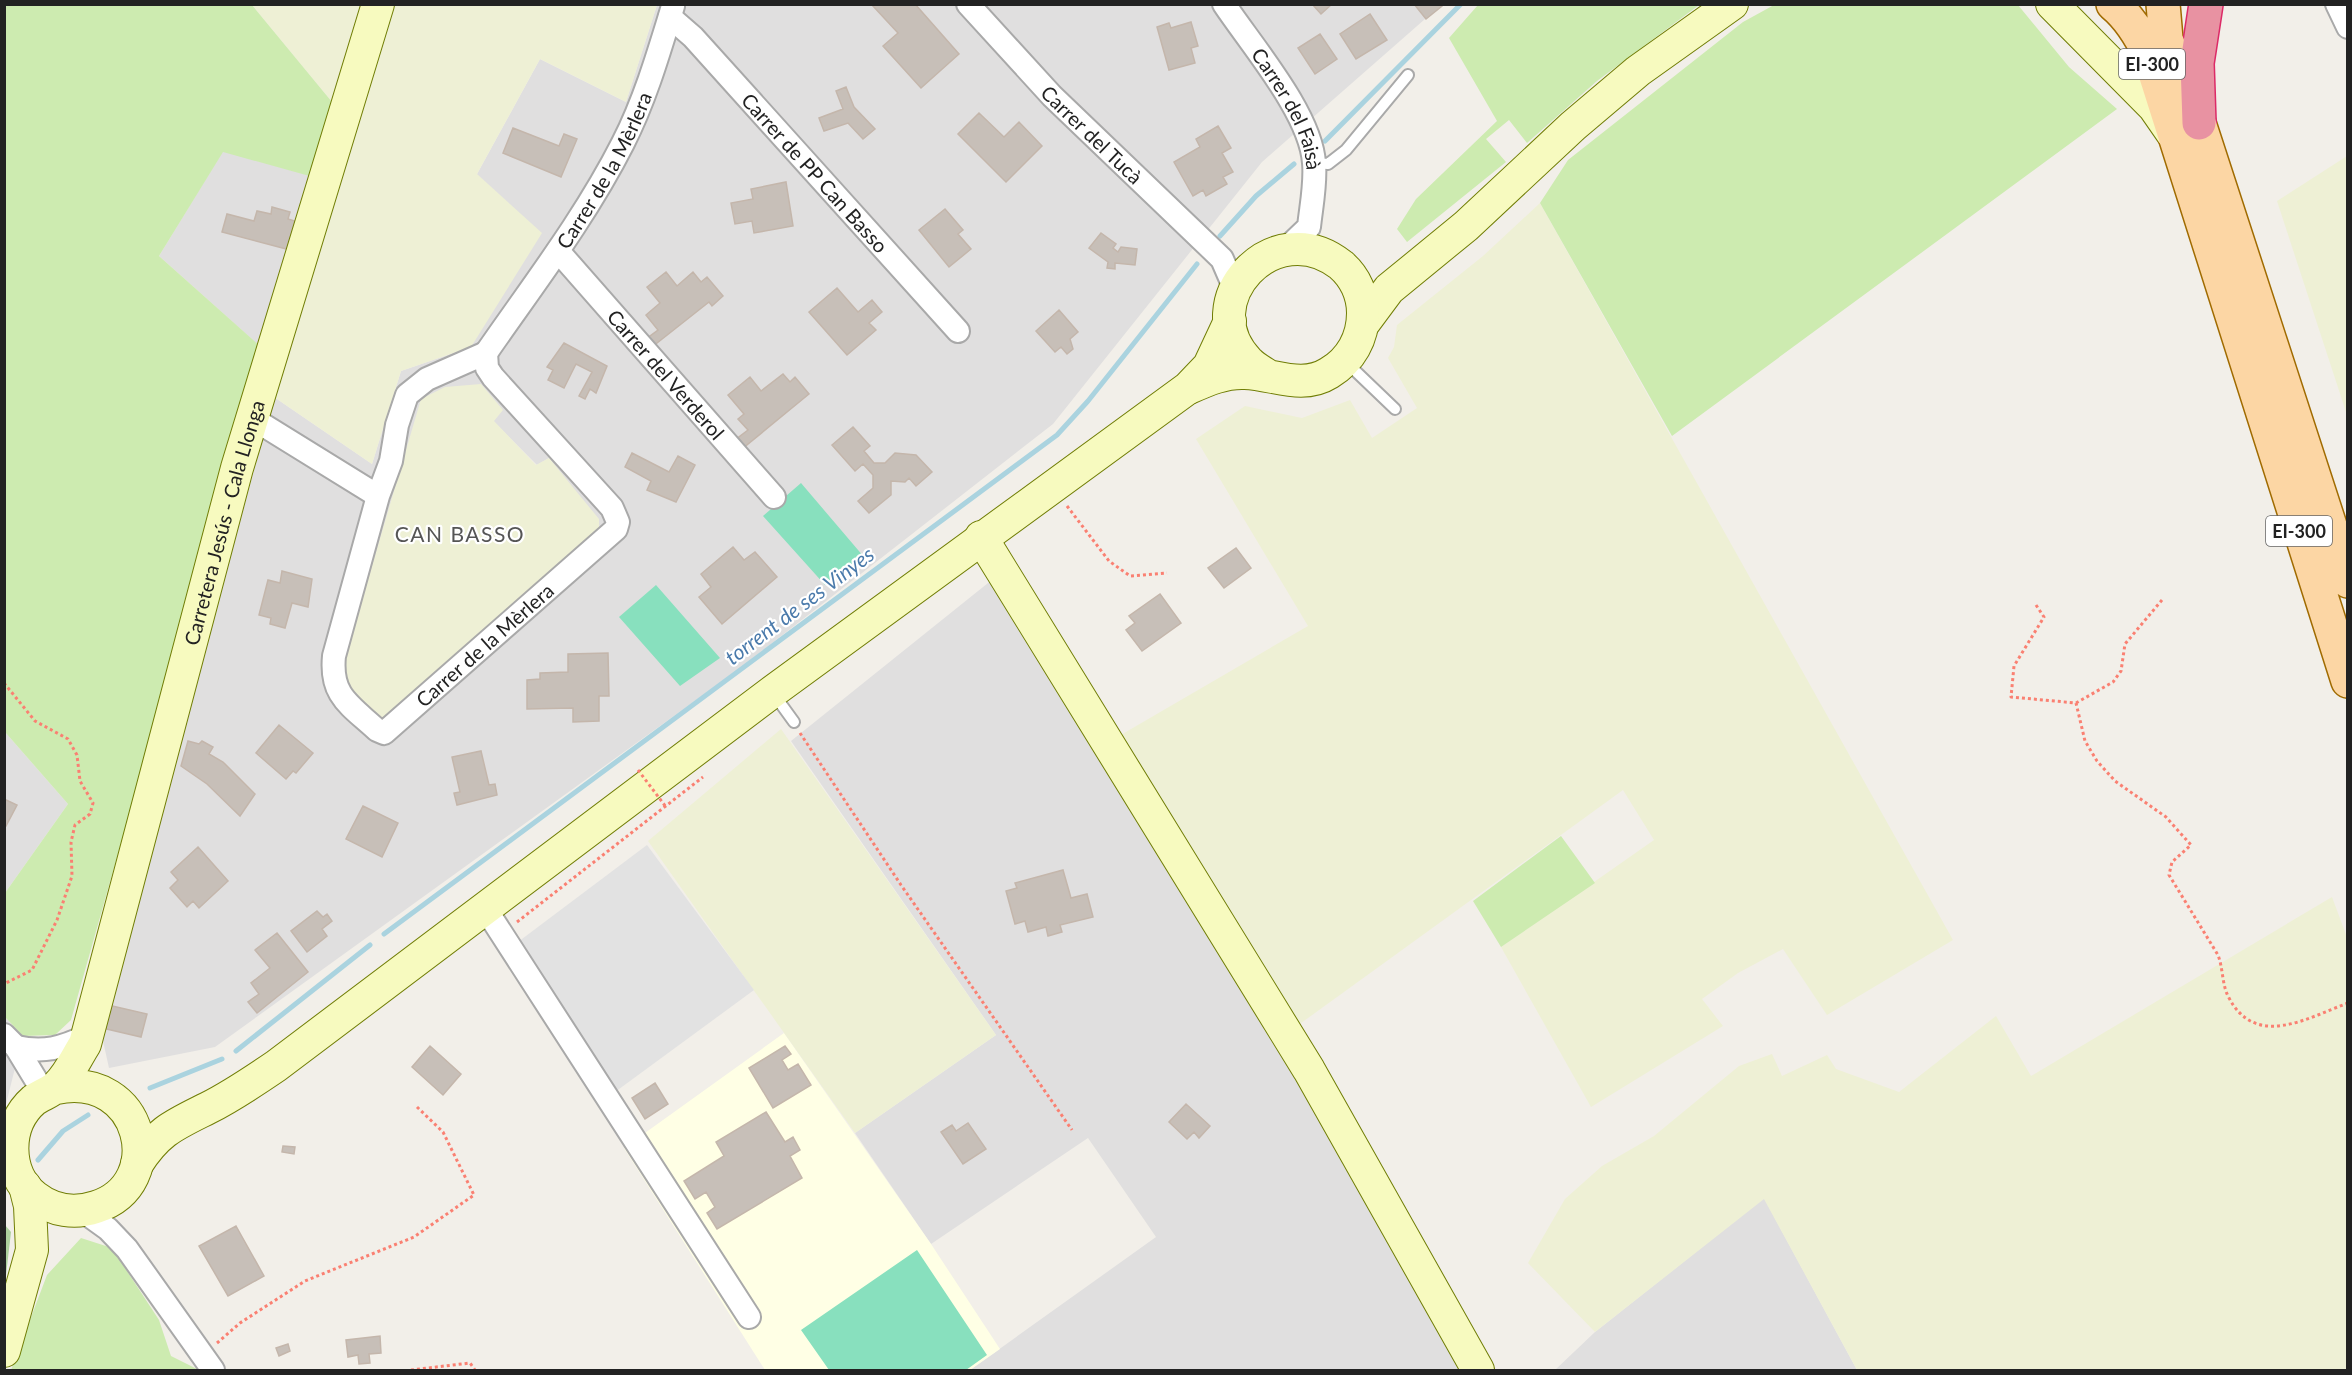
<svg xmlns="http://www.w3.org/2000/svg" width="2352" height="1375" viewBox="0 0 2352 1375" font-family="Lato,sans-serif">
	<rect width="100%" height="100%" fill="#f2efe9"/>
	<!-- residential -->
	<path fill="#e0dfdf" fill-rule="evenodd" d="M 657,5 L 1441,5 L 1262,162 L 1053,424 L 739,669 L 215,1047 L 109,1068 L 101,1032 L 274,397 L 372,464 L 401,371 L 471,347 L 477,174 L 540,59 L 626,102 ZM 445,387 L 493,421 L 537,465 L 549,458 L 599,530 Z
		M 223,151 L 339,184 L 283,367 L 159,256 Z
		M 993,579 L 1326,1123 L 1466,1370 L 970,1370 L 1156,1237 L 1088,1138 L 931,1244 L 855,1133 L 996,1035 L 791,741 Z
		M 5,732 L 68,804 L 5,893 Z
		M 5,1017 L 23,1036 L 5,1108 Z
		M 1764,1198 L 1857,1370 L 1555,1370 L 1595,1332 Z"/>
	<!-- education -->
	<path fill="#ffffe5" d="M 784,1033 L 931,1244 L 1000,1349 L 970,1370 L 765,1370 L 624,1148 Z"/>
	<!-- farmland -->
	<path fill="#eef0d5" d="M 252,5 L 366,5 L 332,102 Z
		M 390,5 L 657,5 L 626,102 L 540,59 L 477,174 L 542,233 L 471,347 L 401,371 L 372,464 L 274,397 Z
		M 2347,156 L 2347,415 L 2277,201 Z
		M 1540,203 L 1953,940 L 1827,1015 L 1783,949 L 1738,973 L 1702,999 L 1723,1026 L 1591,1107 L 1501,947 L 1654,840 L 1623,790 L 1297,1026 L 1119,736 L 1308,626 L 1196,439 L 1245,406 L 1302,418 L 1350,400 L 1372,438 L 1417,408 L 1388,358 L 1394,347 L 1397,325 L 1483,256 Z
		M 481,384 L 503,410 L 494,421 L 536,465 L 549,458 L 599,519 L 599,530 L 389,718 L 375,716 L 349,687 L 342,668 L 421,399 L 445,387 Z
		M 781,729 L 996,1035 L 855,1133 L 648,841 Z
		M 2332,897 L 2348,940 L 2347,1370 L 1857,1370 L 1764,1199 L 1595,1332 L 1528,1263 L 1565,1199 L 1602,1166 L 1654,1136 L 1739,1066 L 1772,1054 L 1782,1076 L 1827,1055 L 1836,1069 L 1899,1092 L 1996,1016 L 2031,1076 Z"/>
	<!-- grass -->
	<path fill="#cdebb0" d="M 5,5 L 252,5 L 332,102 L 313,177 L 223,152 L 159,256 L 261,347 L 71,1020 L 55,1035 L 23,1036 L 5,1017 L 5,893 L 68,804 L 5,732 Z
		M 1478,5 L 1699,5 L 1597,81 L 1527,143 L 1509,120 L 1486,139 L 1506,162 L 1407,242 L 1397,229 L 1416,199 L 1497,121 L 1449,38 Z
		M 1774,5 L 2018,5 L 2069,67 L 2117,109 L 1672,436 L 1540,203 L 1568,160 L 1743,22 Z
		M 1561,836 L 1595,883 L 1501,947 L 1473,901 Z
		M 81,1238 L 112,1248 L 159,1320 L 171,1356 L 199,1370 L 11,1370 L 47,1275 Z"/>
	<!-- forest -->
	<path fill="#add19e" d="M 5,1225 L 11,1232 L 5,1284 Z"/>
	<!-- pitch -->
	<path fill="#88e0be" d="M 801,483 L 864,557 L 825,585 L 763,516 Z
		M 656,585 L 720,658 L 680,686 L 619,617 Z
		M 917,1250 L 987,1355 L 966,1370 L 829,1370 L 801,1330 Z"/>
	<!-- parking -->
	<path fill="#e2e2e2" d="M 647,845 L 754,990 L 615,1092 L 518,942 Z"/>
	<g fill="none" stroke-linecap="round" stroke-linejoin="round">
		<!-- stream -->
		<path stroke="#aad3df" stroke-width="5" d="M 1325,141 L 1461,4
			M 1220,236 L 1256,196 L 1294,164
			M 384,934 L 1057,435 L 1088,401 L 1197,264
			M 236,1051 L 370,945
			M 150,1088 L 222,1059
			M 38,1160 L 63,1131 L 88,1115"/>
	</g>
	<!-- building -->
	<path fill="#c7bfb8" stroke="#c4b6ab" stroke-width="1.5" d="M 915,4 L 959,54 L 921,88 L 883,46 L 898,33 L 872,5 Z
		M 1312,4 L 1332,4 L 1321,14 Z
		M 1414,4 L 1441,4 L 1442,6 L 1426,19 Z
		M 1370,14 L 1387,40 L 1356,59 L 1340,34 Z
		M 1191,22 L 1198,46 L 1191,48 L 1195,63 L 1169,70 L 1157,27 L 1169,23 L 1171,28 Z
		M 1320,34 L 1337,59 L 1315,74 L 1298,48 Z
		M 846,87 L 854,107 L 875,129 L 863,139 L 848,123 L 824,131 L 819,118 L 843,109 L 836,91 Z
		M 979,113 L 1004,137 L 1019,122 L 1042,146 L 1006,182 L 958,134 Z
		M 1218,126 L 1231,148 L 1222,153 L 1233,172 L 1223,177 L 1227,184 L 1206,196 L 1203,190 L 1193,196 L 1174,162 L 1200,147 L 1196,139 Z
		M 513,128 L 559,146 L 564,134 L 577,139 L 561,177 L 503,153 Z
		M 786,182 L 793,226 L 754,233 L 752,221 L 735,224 L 731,203 L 753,199 L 751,189 Z
		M 272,207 L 290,212 L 288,219 L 301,223 L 294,251 L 222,232 L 227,214 L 254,221 L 257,211 L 271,214 Z
		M 945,209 L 963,230 L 958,234 L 971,249 L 949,267 L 919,230 Z
		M 1101,233 L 1116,244 L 1113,248 L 1118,252 L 1121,247 L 1137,249 L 1135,265 L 1115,263 L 1115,269 L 1107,268 L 1108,262 L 1089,248 Z
		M 666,272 L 677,286 L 693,272 L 701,282 L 707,277 L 723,296 L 712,306 L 709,302 L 652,347 L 646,339 L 658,330 L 646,315 L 660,303 L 647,287 Z
		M 837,288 L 858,312 L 872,300 L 882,312 L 869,323 L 876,330 L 847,355 L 809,312 Z
		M 1059,310 L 1078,332 L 1070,339 L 1073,349 L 1067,354 L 1061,347 L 1055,352 L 1036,331 Z
		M 564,343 L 607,366 L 596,393 L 590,389 L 585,399 L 579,396 L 592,372 L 576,364 L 564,388 L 548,380 L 553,370 L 547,367 Z
		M 783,374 L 790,382 L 795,377 L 809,394 L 742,449 L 735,440 L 748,430 L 738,419 L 744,414 L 728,395 L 750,377 L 761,391 Z
		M 853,427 L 870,446 L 864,451 L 874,463 L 885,463 L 895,453 L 916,455 L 932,472 L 916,486 L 909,478 L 905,482 L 891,481 L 891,495 L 869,513 L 858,501 L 873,488 L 873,475 L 863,464 L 855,471 L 832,445 Z
		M 632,453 L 669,472 L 678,456 L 695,465 L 676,502 L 647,490 L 651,481 L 625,467 Z
		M 733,547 L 744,560 L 755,552 L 777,577 L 722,624 L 699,597 L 711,587 L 701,574 Z
		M 1236,548 L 1251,568 L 1224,588 L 1208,568 Z
		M 282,571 L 312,579 L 308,607 L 292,603 L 285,628 L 270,624 L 271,618 L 259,615 L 268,580 L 280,583 Z
		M 1160,594 L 1181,623 L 1142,651 L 1126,630 L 1135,623 L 1129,616 Z
		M 608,653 L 609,696 L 599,696 L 599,721 L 573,722 L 573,708 L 527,709 L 527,680 L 540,679 L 540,673 L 568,672 L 568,654 Z
		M 279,725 L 313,753 L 296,773 L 293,771 L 286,779 L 256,753 Z
		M 188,741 L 199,744 L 202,741 L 213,747 L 209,754 L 223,762 L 255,794 L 240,816 L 207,784 L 181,766 Z
		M 481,751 L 489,785 L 495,784 L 497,795 L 457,805 L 454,793 L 460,792 L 452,757 Z
		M 4,799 L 17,805 L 6,826 L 4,825 Z
		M 363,806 L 398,823 L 382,857 L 346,839 Z
		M 198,847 L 228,881 L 199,908 L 193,901 L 187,907 L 170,888 L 178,880 L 171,872 Z
		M 1063,870 L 1071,898 L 1087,894 L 1093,917 L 1060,925 L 1062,932 L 1048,936 L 1046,927 L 1028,932 L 1025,921 L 1015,924 L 1006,891 L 1017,888 L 1015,883 Z
		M 317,911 L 323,917 L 327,914 L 332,921 L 322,929 L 327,936 L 307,952 L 291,931 Z
		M 277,933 L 308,972 L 257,1013 L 248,1002 L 259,994 L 251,983 L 270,968 L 255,950 Z
		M 108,1005 L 147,1014 L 141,1037 L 102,1028 Z
		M 430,1046 L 461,1074 L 443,1095 L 412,1067 Z
		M 785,1046 L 791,1054 L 782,1060 L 788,1070 L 798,1064 L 811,1085 L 773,1108 L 749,1068 Z
		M 655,1083 L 668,1104 L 645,1119 L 632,1098 Z
		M 1186,1104 L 1210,1126 L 1199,1138 L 1194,1132 L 1187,1139 L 1169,1122 Z
		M 766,1112 L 785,1142 L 793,1137 L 800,1150 L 790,1156 L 802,1178 L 717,1229 L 707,1213 L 715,1207 L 706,1192 L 695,1199 L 684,1181 L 724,1156 L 716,1142 Z
		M 968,1123 L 986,1149 L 963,1164 L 941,1132 L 952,1125 L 956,1131 Z
		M 283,1146 L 295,1147 L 294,1154 L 282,1152 Z
		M 236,1226 L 264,1276 L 228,1296 L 199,1246 Z
		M 380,1336 L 381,1353 L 369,1354 L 370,1363 L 359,1364 L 358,1355 L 348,1357 L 346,1340 Z
		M 288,1344 L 290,1351 L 279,1356 L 276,1348 Z"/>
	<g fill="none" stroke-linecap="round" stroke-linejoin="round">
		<!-- lane casing -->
		<g stroke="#a9a9a9" stroke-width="14">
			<path id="lane" d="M 1314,163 L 1328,164 L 1346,150 L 1408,75
				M 1347,363 L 1395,409
				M 773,693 L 794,722"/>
		</g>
		<!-- street casing -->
		<g stroke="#a9a9a9" stroke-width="26">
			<g id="street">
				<path id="s1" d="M 968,4 L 1052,96 L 1222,259 L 1235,289"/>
				<path id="s2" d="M 1224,4 C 1252,46 1311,114 1314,163 C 1316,184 1311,207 1309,227 L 1286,249"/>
				<path d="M 2337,4 L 2348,27"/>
				<path id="s3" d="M 670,17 L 693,37 L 958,331"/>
				<path id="s4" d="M 558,251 L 774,497"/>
				<path id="s5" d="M 486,353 C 533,285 585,218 623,143 C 645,100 659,52 673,6"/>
				<path id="s6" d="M 252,418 L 378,496 L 334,656 C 330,696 350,705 377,730 L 384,733 L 616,529 L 618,522 L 612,508 L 493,377 L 487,368 L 486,353 L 427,379 L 407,395 L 397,425 L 391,461 L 378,496"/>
				<path d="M 485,908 L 749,1317"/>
				<path d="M 4,1035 L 16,1047 L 44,1093"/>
				<path d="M 16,1047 C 44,1053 62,1048 87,1036"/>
				<path d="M 83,1211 L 108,1229 L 127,1249 L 213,1370"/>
			</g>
		</g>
		<!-- secondary casing -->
		<g stroke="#707d05" stroke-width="34">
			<g id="secondary">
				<path d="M 2052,4 L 2154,107 L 2172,133"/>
				<path d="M 1363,324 L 1389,289 L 1466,226 L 1573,126 L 1638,71 L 1732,4"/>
				<path d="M 1189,388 C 1207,380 1225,372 1245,373 C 1274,374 1302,390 1329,373 C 1351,360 1363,338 1363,313 C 1363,295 1355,277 1341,265 C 1274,212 1191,302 1248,361 C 1253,367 1261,371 1267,375"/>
				<path d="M 981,537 L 1309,1070 L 1478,1370"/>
				<path id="s7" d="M 56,1088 C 143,1070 169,1184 96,1207 C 75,1214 53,1211 35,1197 C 5,1173 5,1125 34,1100 C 41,1095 51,1092 57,1086 C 69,1075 76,1058 85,1044 L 237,468 L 378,4"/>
				<path d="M 137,1164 C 158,1131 174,1125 208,1108 C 232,1096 254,1081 276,1066 L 772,692 L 1188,388 L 1209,366 L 1230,321"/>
				<path d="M 4,1351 L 32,1250 L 30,1206 L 25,1186"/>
			</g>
		</g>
		<!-- primary casing -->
		<g stroke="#a06b00" stroke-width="36">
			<path id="primary" d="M 2113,4 C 2130,18 2140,35 2149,54 L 2348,681
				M 2163,4 L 2166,39 L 2199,123 L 2348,581"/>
		</g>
		<!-- highway casing -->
		<g stroke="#dc2a67" stroke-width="36">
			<path id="highway" d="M 2199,123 L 2197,63 L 2206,4"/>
		</g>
		<!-- path -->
		<path stroke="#fa8072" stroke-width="3" stroke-dasharray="3 3" stroke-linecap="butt" d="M 1067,506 L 1109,561 L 1130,576 L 1167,573
			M 2036,605 L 2044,617 L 2014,666 L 2011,697 L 2076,703 L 2085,741 L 2097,761 L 2115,781 L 2166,817 L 2191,845 L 2172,862 L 2169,875 L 2218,955 C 2223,968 2222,984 2228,996 C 2255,1050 2307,1018 2348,1003
			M 4,683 L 35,721 L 68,739 L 77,755 L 80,781 L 93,803 L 90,814 L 75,825 L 71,842 L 72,876 L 57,920 L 32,970 L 4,984
			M 2076,703 L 2113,682 L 2121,671 L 2125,644 L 2162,600
			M 800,733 L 901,885 L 1072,1130
			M 517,922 L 703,777
			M 217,1343 L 240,1323 L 305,1281 L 414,1237 L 474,1195 L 443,1132 L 417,1107
			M 411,1370 L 470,1363 L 475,1370"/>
		<!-- lane -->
		<use href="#lane" stroke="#fff" stroke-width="10"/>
		<!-- street -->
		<use href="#street" stroke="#fff" stroke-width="22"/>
		<!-- secondary -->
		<use href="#secondary" stroke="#f7fabf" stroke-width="32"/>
		<!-- primary -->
		<use href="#primary" stroke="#fcd6a4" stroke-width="33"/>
		<!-- highway -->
		<use href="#highway" stroke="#e892a2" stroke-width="33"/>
		<!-- path-bridge -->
		<path stroke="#fa8072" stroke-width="3" stroke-dasharray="3 3" stroke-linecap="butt" d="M 638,770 L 666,807"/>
	</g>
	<g text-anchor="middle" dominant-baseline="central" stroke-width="4.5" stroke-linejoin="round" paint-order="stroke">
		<!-- shield labels -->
		<g fill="#fff" stroke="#646464" stroke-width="1.5">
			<rect x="2119" y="49" width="66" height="30" rx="4.5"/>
			<rect x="2266" y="516" width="66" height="30" rx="4.5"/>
		</g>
		<g font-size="18" font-weight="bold" fill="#222">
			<text x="2152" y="64">EI-300</text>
			<text x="2299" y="531">EI-300</text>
		</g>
		<!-- street labels -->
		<g font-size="20" fill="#222" stroke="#fff">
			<text stroke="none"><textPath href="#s2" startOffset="124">Carrer del Faisà</textPath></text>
			<text stroke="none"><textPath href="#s1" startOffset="180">Carrer del Tucà</textPath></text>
			<text stroke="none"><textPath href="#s5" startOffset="218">Carrer de la Mèrlera</textPath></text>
			<text stroke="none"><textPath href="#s3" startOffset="213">Carrer de PP Can Basso</textPath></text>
			<text stroke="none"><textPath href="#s4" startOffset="164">Carrer del Verderol</textPath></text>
			<text stroke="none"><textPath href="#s7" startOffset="987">Carretera Jesús - Cala Llonga</textPath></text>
			<text stroke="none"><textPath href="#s6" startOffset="546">Carrer de la Mèrlera</textPath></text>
		</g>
		<!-- neighbourhood labels -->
		<g font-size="21" letter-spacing="1.5" fill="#555" stroke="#fff">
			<text x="460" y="533">CAN BASSO</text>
		</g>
		<!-- water labels -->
		<g font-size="21" font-style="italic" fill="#4a7aab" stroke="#fff">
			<text transform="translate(799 605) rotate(-37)">torrent de ses Vinyes</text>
		</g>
	</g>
	<!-- border -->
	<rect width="2352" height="1375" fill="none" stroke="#222222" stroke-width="12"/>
</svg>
